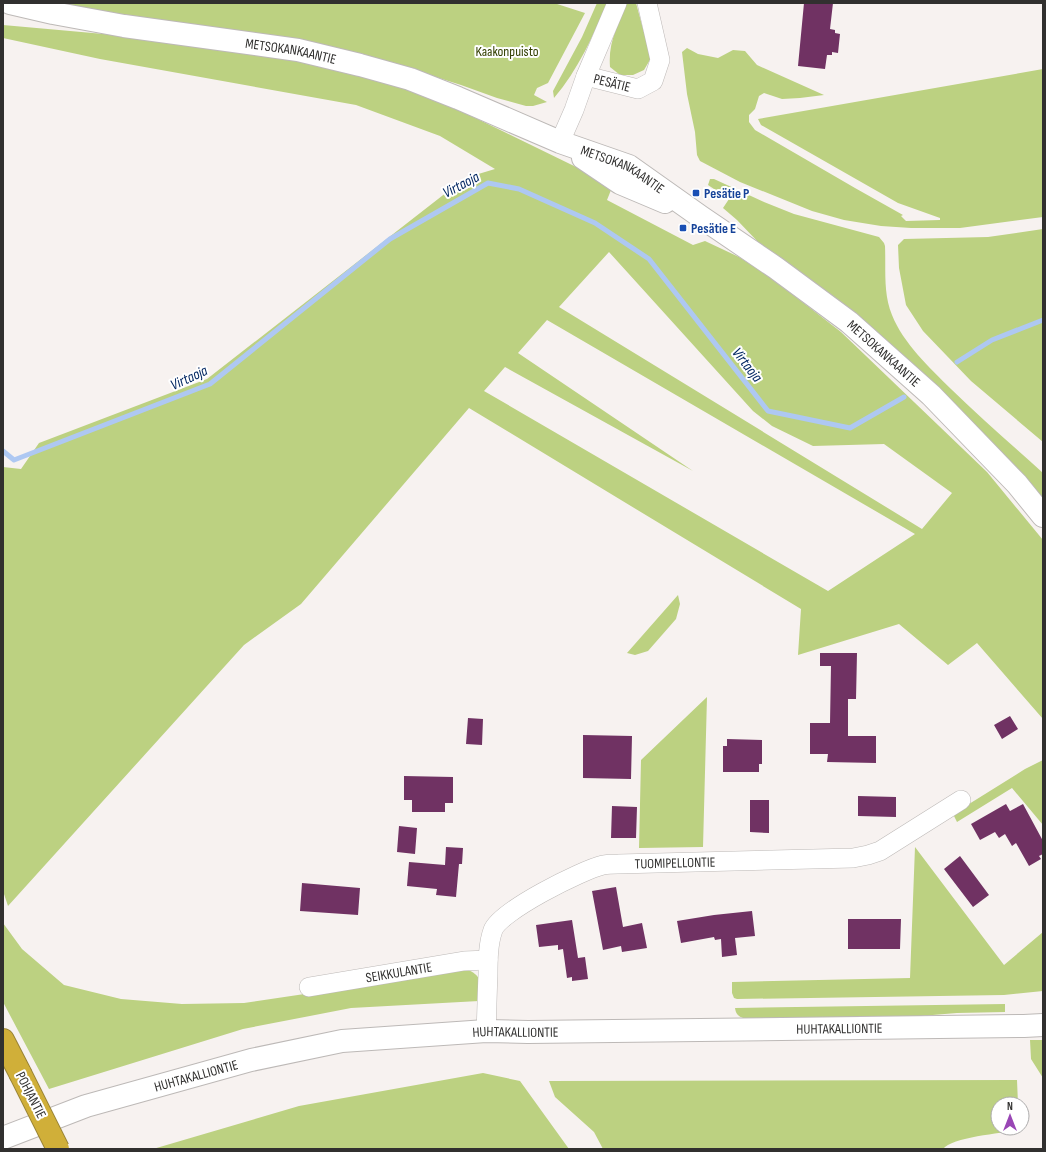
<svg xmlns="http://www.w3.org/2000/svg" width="1046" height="1152" viewBox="0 0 1046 1152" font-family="'Sofia Sans Condensed',sans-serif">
	<rect width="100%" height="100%" fill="#f7f2f0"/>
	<!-- green -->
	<path fill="#bcd181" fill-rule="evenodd" d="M 49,3 L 554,3 L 585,13 L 548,83 L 537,88 L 534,95 L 547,102 L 533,106 L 526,106 L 497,98 L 461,85 L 363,54 L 301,40 L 125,17 Z
		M 597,3 L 607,3 C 593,36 578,70 554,98 L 553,91 L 582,37 Z
		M 627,3 L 636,3 L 651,58 L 644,70 L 633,75 L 620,75 L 610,67 C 608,42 618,25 627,3 Z
		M 3,25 L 126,36 L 297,60 L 357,74 L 408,90 L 457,109 L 613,185 L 607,200 L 693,245 L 705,241 L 739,257 L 769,276 L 841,332 L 987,472 L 1043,540 L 1043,719 L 977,643 L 948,665 L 899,624 L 798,655 L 801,609 L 469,408 L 301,604 L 244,645 L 8,906 L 3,891 L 3,467 L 21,469 L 39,443 L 207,379 L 465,178 L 495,169 L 440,136 L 356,105 L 100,59 L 3,38 ZM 609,252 L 753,411 L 772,426 L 813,446 L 884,444 L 952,493 L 922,529 L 559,307 ZM 547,320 L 915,534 L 828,591 L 484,391 L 505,367 L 693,471 L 518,353 Z
		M 687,48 L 698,54 L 718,58 L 733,50 L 745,51 L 757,65 L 824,95 L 800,98 L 782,99 L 764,93 L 759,96 L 755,109 L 749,115 L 749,122 L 755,130 L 855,188 L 903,215 L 901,216 L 906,221 L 940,220 L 940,218 L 898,203 L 761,125 L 758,119 L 1043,69 L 1043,217 L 960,228 L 911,228 L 881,226 L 844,220 L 812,211 L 740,182 L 700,161 L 697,155 L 695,132 L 687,94 L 682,52 Z
		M 710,179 L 714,179 L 764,202 L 794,214 L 879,237 L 884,243 L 885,246 C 886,269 883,293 892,315 C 903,343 930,368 951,389 C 981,418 1012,445 1043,473 L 1043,505 L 760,244 L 737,220 L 723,208 L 729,199 L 708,185 Z
		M 1043,229 L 1043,442 L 971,381 L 923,331 L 906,305 L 899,268 L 898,245 L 904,239 L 988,237 Z
		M 678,595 L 680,604 L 676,619 L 648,651 L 635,655 L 627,653 Z
		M 707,697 L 703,847 L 639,848 L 641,760 Z
		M 1043,760 L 1043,825 L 1012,788 L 957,822 L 953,814 L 1025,769 Z
		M 915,847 L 1004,965 L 1043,932 L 1043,991 L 1004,995 L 737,999 L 734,998 L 732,993 L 732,982 L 910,978 Z
		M 3,923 L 22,949 L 64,985 L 121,999 L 182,1004 L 244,1003 L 345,988 L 460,967 C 482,974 482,980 479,1001 L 351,1008 L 243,1029 L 49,1089 L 3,1002 Z
		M 1005,1004 L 1005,1012 L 957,1013 L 908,1017 L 748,1019 C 741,1018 736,1016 735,1008 Z
		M 1030,1040 L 1043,1040 L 1043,1078 L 1031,1059 Z
		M 483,1073 L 520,1081 L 569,1149 L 153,1149 L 299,1106 Z
		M 1017,1080 L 1018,1104 L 998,1104 L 998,1128 L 1019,1128 L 1019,1130 C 1003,1133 952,1137 943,1149 L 603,1149 L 594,1132 L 555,1097 L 549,1081 Z"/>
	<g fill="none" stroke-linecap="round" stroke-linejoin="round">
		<!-- stream -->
		<path stroke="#aec8f2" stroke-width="5" d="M 957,362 L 992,340 L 1043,320
			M 3,451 L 14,460 L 210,384 L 390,239 L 488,183 L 519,189 L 595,223 L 649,259 L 768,411 L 850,428 L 904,397"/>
	</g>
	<!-- building -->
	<path fill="#703263" d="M 804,3 L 833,3 L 830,29 L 835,30 L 835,33 L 840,34 L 838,53 L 832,52 L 832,55 L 827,55 L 825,69 L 798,66 Z
		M 820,653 L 857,653 L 856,699 L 848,699 L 848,736 L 876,736 L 876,763 L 827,762 L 828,754 L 810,754 L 810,723 L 830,723 L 831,666 L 820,666 Z
		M 1010,716 L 1018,729 L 1002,739 L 994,725 Z
		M 468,718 L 483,719 L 482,745 L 466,744 Z
		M 583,735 L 632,736 L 631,779 L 583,778 Z
		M 727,739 L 762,740 L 762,764 L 759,764 L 759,772 L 723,772 L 723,746 L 727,746 Z
		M 404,776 L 453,777 L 453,803 L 445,803 L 445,812 L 412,812 L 412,800 L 404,800 Z
		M 858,796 L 896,797 L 896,817 L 858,816 Z
		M 750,800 L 769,800 L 769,833 L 750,832 Z
		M 1006,804 L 1010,811 L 1023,804 L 1043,841 L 1043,854 L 1039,856 L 1041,859 L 1029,866 L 1016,843 L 1012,846 L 1005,834 L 999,838 L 995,832 L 980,840 L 971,824 Z
		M 612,806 L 637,807 L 636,838 L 611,838 Z
		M 399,826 L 417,828 L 415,854 L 397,852 Z
		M 446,847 L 463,848 L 462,864 L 459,864 L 456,897 L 436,895 L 437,889 L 407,886 L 409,862 L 445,865 Z
		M 960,856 L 989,895 L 973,907 L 944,869 Z
		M 302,883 L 360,888 L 358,915 L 300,911 Z
		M 616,887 L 623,927 L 642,923 L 647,948 L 622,952 L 621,946 L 603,950 L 592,891 Z
		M 752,911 L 755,936 L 735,938 L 737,955 L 722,957 L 721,939 L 715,940 L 714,937 L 681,943 L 677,921 L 714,915 Z
		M 848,919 L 901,919 L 900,949 L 848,949 Z
		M 572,920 L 578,958 L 585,957 L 588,979 L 572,981 L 572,977 L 567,978 L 563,949 L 558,950 L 558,945 L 539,947 L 536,925 Z"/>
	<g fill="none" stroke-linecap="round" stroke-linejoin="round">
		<!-- minor casing -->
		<g stroke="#bdb9b7" stroke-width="20">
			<g id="minor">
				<path id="s1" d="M 586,76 L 638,89 L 653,81 L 660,60 L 647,3"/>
				<path d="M 560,142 L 574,110 L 586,76 L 617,3"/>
				<path id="s2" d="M 309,987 L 464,961 L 488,960"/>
				<path id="s3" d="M 486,1031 C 487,1012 487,994 488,975 C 488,960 488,944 493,930 C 500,911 582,870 603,865 C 608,864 613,864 618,864 L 853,858 L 868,855 L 880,851 L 961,800"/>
			</g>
		</g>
		<!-- tertiary casing -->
		<g stroke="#bdb9b7" stroke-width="24">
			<g id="tertiary">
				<path id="s4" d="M 10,3 L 53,13 L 124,26 L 298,50 L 360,65 L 410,79 L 458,98 L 560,142 L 629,166 L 701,217 L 776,268 L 849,322 L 931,395 L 1017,484 L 1043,516"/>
				<path d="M 583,158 L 620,183 L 665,202"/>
				<path id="s5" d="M 3,1138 L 86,1106 L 251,1060 L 342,1041 L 486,1031 L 528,1032 L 1024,1026 L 1043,1025"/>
			</g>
		</g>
		<!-- motorway casing -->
		<g stroke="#988336" stroke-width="24">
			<path id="motorway" d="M 3,1040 L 20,1073"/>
		</g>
		<!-- minor -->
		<use href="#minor" stroke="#fff" stroke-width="19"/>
		<!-- tertiary -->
		<use href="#tertiary" stroke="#fff" stroke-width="22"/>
		<!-- motorway -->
		<use href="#motorway" stroke="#d0af39" stroke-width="22"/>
		<!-- motorway-bridge casing -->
		<g stroke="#988336" stroke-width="24" stroke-linecap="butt">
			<path id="motorway-bridge" d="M 20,1073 L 58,1149"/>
		</g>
		<!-- motorway-bridge -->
		<use href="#motorway-bridge" stroke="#d0af39" stroke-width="22"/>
	</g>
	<!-- markers -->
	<g fill="#1a4fb4" stroke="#fff" stroke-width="1.5">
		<rect x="692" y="189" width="8" height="8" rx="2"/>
		<rect x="679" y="224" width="8" height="8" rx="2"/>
	</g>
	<g text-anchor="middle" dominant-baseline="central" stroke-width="4" stroke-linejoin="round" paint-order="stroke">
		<!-- street labels -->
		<g font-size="14" fill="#31302f" stroke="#fff">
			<text stroke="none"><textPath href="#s4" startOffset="285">METSOKANKAANTIE</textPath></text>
			<text stroke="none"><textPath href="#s1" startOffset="27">PESÄTIE</textPath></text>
			<text stroke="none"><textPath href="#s4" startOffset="639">METSOKANKAANTIE</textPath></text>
			<text stroke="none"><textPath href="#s4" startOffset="960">METSOKANKAANTIE</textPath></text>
			<text stroke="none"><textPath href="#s3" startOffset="303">TUOMIPELLONTIE</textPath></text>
			<text stroke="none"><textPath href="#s2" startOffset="91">SEIKKULANTIE</textPath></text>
			<text stroke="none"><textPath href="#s5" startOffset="851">HUHTAKALLIONTIE</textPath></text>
			<text stroke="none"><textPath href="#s5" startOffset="527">HUHTAKALLIONTIE</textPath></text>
			<text stroke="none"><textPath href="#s5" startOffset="203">HUHTAKALLIONTIE</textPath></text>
			<text transform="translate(31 1095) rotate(63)">POHJANTIE</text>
		</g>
		<!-- park labels -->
		<g font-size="14" fill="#333f00" stroke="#fff">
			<text x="507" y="51">Kaakonpuisto</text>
		</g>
		<!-- transit labels -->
		<g font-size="14" font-weight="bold" fill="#164399" stroke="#fff" text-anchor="start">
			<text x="704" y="193">Pesätie P</text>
			<text x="691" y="228">Pesätie E</text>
		</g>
		<!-- water labels -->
		<g font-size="15" font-style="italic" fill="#042863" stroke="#fff">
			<text transform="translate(461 185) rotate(-28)">Virtaoja</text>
			<text transform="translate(747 365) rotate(52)">Virtaoja</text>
			<text transform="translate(189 378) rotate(-25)">Virtaoja</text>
		</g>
	</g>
	<!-- border -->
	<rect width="1046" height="1152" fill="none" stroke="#31302f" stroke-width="8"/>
	<!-- north arrow -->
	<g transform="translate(1010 1116)"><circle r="19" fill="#ffffff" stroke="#adacac"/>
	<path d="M0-3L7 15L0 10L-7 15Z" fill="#9946b5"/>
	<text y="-6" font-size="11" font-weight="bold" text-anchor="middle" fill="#31302f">N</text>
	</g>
</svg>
